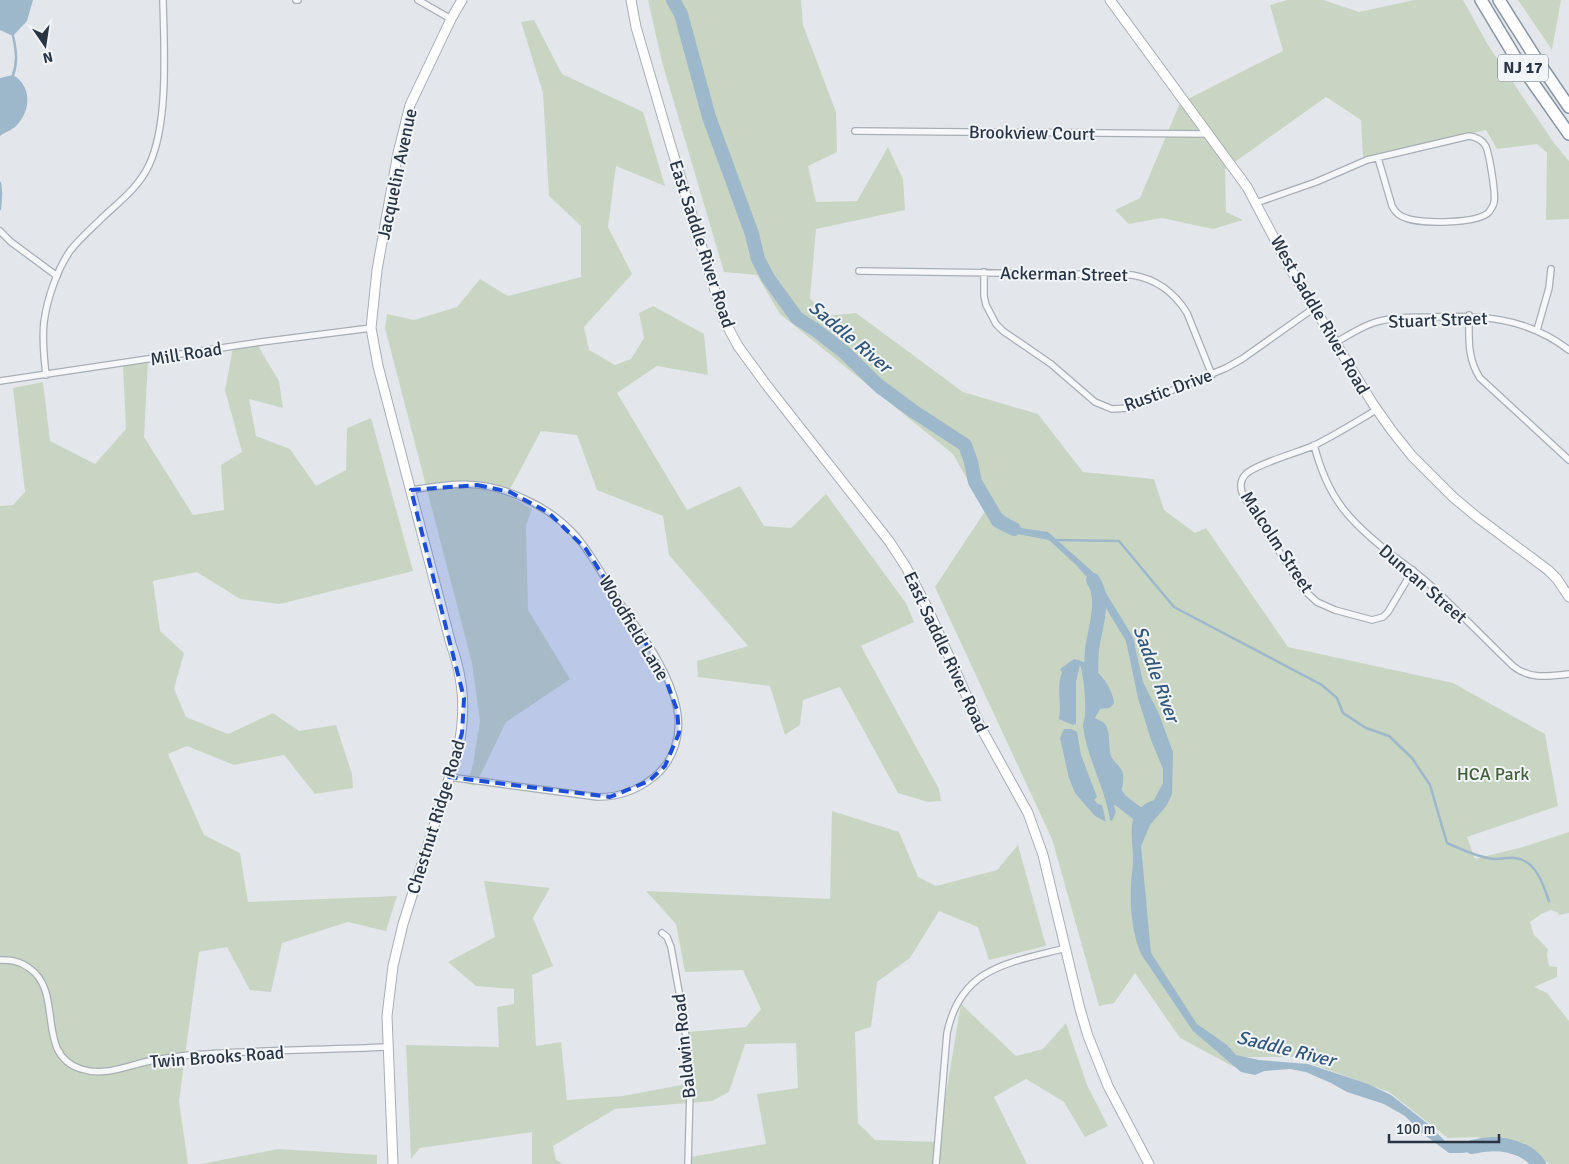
<svg xmlns="http://www.w3.org/2000/svg" width="1569" height="1164" viewBox="0 0 1569 1164" font-family="Signika,sans-serif">
	<rect width="100%" height="100%" fill="#e3e7eb"/>
	<!-- green -->
	<path fill="#c9d5c3" d="M 648,0 L 801,0 L 803,25 L 836,112 L 837,152 L 808,166 L 816,202 L 857,201 L 888,147 L 903,179 L 905,210 L 816,229 L 810,298 L 826,316 L 856,313 L 963,392 L 1038,414 L 1083,472 L 1154,479 L 1164,510 L 1195,533 L 1206,528 L 1288,647 L 1453,683 L 1545,734 L 1558,806 L 1467,837 L 1475,859 L 1523,847 L 1569,832 L 1569,913 L 1559,915 L 1557,912 L 1551,910 L 1541,914 L 1530,922 L 1534,935 L 1548,949 L 1547,955 L 1549,966 L 1557,967 L 1557,977 L 1534,987 L 1547,993 L 1569,1021 L 1569,1164 L 1549,1164 L 1524,1143 L 1475,1137 L 1448,1138 L 1389,1092 L 1293,1057 L 1235,1057 L 1234,1067 L 1180,1038 L 1135,973 L 1114,1003 L 1099,1006 L 1052,839 L 935,587 L 985,511 L 953,454 L 780,314 L 757,275 L 724,272 L 662,62 Z
		M 1287,0 L 1323,0 L 1359,12 L 1414,0 L 1463,0 L 1488,45 L 1554,143 L 1569,161 L 1569,219 L 1546,220 L 1547,153 L 1537,144 L 1497,149 L 1486,130 L 1363,157 L 1361,120 L 1326,97 L 1225,169 L 1226,212 L 1243,220 L 1213,229 L 1162,218 L 1129,224 L 1115,210 L 1140,198 L 1180,103 L 1283,51 L 1270,5 Z
		M 1518,0 L 1561,0 L 1552,50 Z
		M 534,20 L 562,74 L 643,112 L 665,186 L 616,166 L 608,227 L 632,274 L 584,327 L 589,350 L 615,365 L 631,359 L 644,338 L 639,313 L 653,306 L 704,334 L 708,375 L 657,366 L 617,393 L 687,510 L 740,486 L 764,526 L 791,528 L 826,494 L 906,603 L 914,622 L 861,646 L 939,789 L 941,801 L 928,802 L 898,793 L 840,687 L 803,700 L 800,725 L 785,735 L 770,686 L 698,677 L 697,661 L 748,646 L 669,555 L 663,516 L 597,490 L 577,435 L 541,431 L 507,495 L 532,509 L 526,525 L 528,610 L 570,679 L 506,722 L 475,786 L 467,784 L 473,765 L 480,721 L 472,663 L 385,328 L 387,314 L 414,320 L 457,307 L 480,279 L 508,296 L 581,277 L 581,226 L 549,196 L 543,93 L 521,22 Z
		M 257,344 L 279,381 L 283,408 L 249,399 L 256,436 L 290,449 L 316,486 L 346,470 L 347,428 L 371,418 L 413,571 L 280,604 L 240,599 L 197,572 L 153,581 L 160,631 L 184,653 L 174,689 L 186,717 L 228,734 L 273,713 L 299,731 L 336,725 L 352,774 L 353,788 L 315,794 L 284,755 L 234,765 L 187,746 L 168,754 L 204,835 L 240,853 L 248,902 L 397,896 L 386,931 L 348,922 L 282,943 L 271,992 L 250,990 L 227,947 L 199,952 L 179,1101 L 188,1164 L 0,1164 L 0,506 L 13,505 L 25,492 L 13,388 L 43,382 L 50,441 L 95,464 L 126,429 L 123,365 L 148,361 L 144,437 L 193,515 L 224,510 L 221,465 L 242,452 L 225,390 L 233,348 Z
		M 832,811 L 899,832 L 918,877 L 936,886 L 997,870 L 1018,845 L 1046,946 L 989,960 L 978,927 L 939,911 L 910,958 L 877,982 L 871,1027 L 855,1032 L 858,1123 L 875,1140 L 938,1142 L 961,1004 L 1016,1056 L 1043,1049 L 1066,1023 L 1087,1085 L 1108,1126 L 1085,1137 L 1064,1102 L 1026,1079 L 994,1097 L 1027,1164 L 690,1164 L 690,1157 L 766,1144 L 757,1094 L 798,1088 L 796,1043 L 745,1044 L 729,1092 L 712,1101 L 615,1109 L 553,1146 L 556,1160 L 563,1164 L 532,1164 L 532,1132 L 420,1148 L 411,1159 L 406,1045 L 499,1047 L 497,1007 L 514,1004 L 514,989 L 476,986 L 448,962 L 495,937 L 484,881 L 550,888 L 533,918 L 553,966 L 532,975 L 536,1046 L 561,1042 L 567,1100 L 623,1096 L 692,1083 L 688,1032 L 746,1027 L 761,1009 L 743,970 L 685,972 L 676,924 L 646,891 L 830,899 Z
		M 278,1149 L 377,1155 L 377,1164 L 201,1164 Z"/>
	<!-- water -->
	<path fill="#9db7cb" d="M 0,0 L 33,0 L 27,21 L 13,36 L 0,30 Z
		M 13,75 C 32,86 31,110 17,125 C 13,130 5,132 0,136 L 0,78 Z
		M 1001,513 L 1021,528 L 1048,532 L 1093,572 L 1133,637 L 1143,682 L 1159,714 L 1173,752 L 1172,794 L 1167,805 L 1150,825 L 1141,846 L 1151,953 L 1197,1024 L 1227,1045 L 1236,1055 L 1259,1060 L 1308,1064 L 1368,1084 L 1391,1095 L 1427,1123 L 1446,1142 L 1457,1143 L 1493,1137 L 1509,1139 L 1539,1155 L 1546,1164 C 1532,1164 1523,1156 1509,1153 L 1507,1147 L 1501,1143 L 1494,1142 L 1470,1152 L 1462,1153 L 1449,1153 L 1422,1133 L 1405,1116 L 1384,1104 L 1347,1092 L 1331,1083 L 1306,1072 L 1290,1069 L 1264,1071 L 1255,1075 L 1241,1072 L 1193,1031 L 1141,954 C 1132,932 1130,909 1131,886 C 1131,877 1133,868 1133,859 C 1133,847 1130,831 1133,820 C 1137,809 1143,804 1154,800 L 1163,783 L 1163,769 L 1151,740 L 1138,698 L 1126,641 L 1087,577 L 1076,565 L 1049,540 L 1006,532 L 997,523 Z
		M 1074,659 C 1093,662 1112,684 1114,703 C 1108,711 1108,707 1100,709 L 1095,718 C 1098,720 1103,721 1105,724 C 1111,732 1108,747 1111,756 C 1113,761 1118,764 1121,769 C 1127,779 1120,798 1114,806 L 1116,812 L 1112,821 L 1110,820 C 1105,787 1087,759 1083,726 C 1083,722 1085,719 1085,715 C 1086,704 1084,674 1080,665 L 1076,681 L 1076,724 L 1073,725 L 1059,719 C 1062,704 1056,687 1062,672 L 1060,669 Z
		M 1064,729 L 1071,729 L 1077,732 L 1081,755 L 1097,797 L 1094,800 L 1098,804 L 1102,805 L 1106,822 L 1095,816 L 1075,793 L 1069,778 L 1060,738 Z"/>
	<g fill="none" stroke-linecap="round" stroke-linejoin="round">
		<!-- stream -->
		<path stroke="#9db7cb" stroke-width="2.5" d="M 13,75 C 18,62 16,49 13,36
			M 0,183 L 1,194 L 0,209
			M 1055,540 L 1119,541 L 1174,607 L 1322,685 L 1337,698 L 1343,713 L 1366,728 L 1389,736 L 1412,758 L 1430,785 L 1447,843 C 1462,849 1479,858 1495,859 C 1502,859 1509,857 1515,858 C 1536,860 1543,884 1549,901"/>
		<!-- river -->
		<path stroke="#9db7cb" stroke-width="14" d="M 673,0 L 681,14 L 709,117 L 752,234 L 758,259 L 768,278 L 797,318 L 817,331 L 844,352 L 879,386 L 913,411 L 965,445 L 971,462 L 975,482 L 998,521 L 1014,529
			M 1091,684 C 1091,673 1091,661 1092,649 C 1095,628 1106,599 1093,580
			M 1109,784 L 1120,800 L 1142,817 L 1140,828
			M 1472,1147 C 1495,1141 1523,1144 1539,1164"/>
		<!-- street casing -->
		<g stroke="#a8aeb6" stroke-width="8">
			<path id="street" d="M 296,0 L 298,0
				M 418,0 L 451,19
				M 855,131 L 1208,134
				M 1256,203 L 1316,182 L 1367,160 L 1469,136 C 1476,137 1481,139 1485,145 C 1489,150 1496,195 1494,202 C 1494,205 1491,209 1489,212 C 1478,224 1420,224 1406,218 C 1399,216 1395,212 1392,206 L 1378,158
				M 0,231 L 11,242 L 57,276
				M 859,271 L 1132,275 C 1157,279 1174,292 1187,313 L 1212,375
				M 984,272 L 984,296 L 986,305 L 996,324 L 1003,331 L 1051,364 L 1095,402 L 1112,409 L 1129,408 L 1226,368 L 1242,359 L 1314,308
				M 1469,315 C 1469,338 1467,358 1480,378 L 1569,460
				M 1537,330 L 1549,288 L 1551,269
				M 1335,343 C 1347,336 1359,328 1373,323 C 1391,317 1411,317 1430,317 C 1482,315 1526,317 1569,350
				M 46,375 C 44,358 42,339 44,322 C 47,299 57,270 70,251 C 79,239 91,229 102,218 C 119,202 139,187 149,165 C 169,123 164,47 163,0
				M 0,381 L 261,342 L 371,328
				M 1376,410 C 1356,422 1335,435 1313,446 C 1299,452 1254,465 1246,474 C 1240,480 1240,488 1243,495 L 1304,590 L 1317,602 L 1335,610 L 1372,620 L 1383,617 L 1388,612 L 1413,570
				M 1314,445 C 1328,499 1349,521 1392,555 C 1404,564 1417,573 1428,583 C 1457,610 1485,639 1513,666 C 1530,680 1549,676 1569,674
				M 411,490 C 455,483 484,479 525,499 C 545,508 563,521 577,537 C 592,555 604,577 616,597 C 639,631 669,668 677,709 C 682,734 674,761 654,777 C 638,790 618,797 598,797 L 449,777
				M 662,933 L 667,937 L 671,947 L 683,1014 L 689,1061 L 690,1090 L 688,1164
				M 0,960 C 11,960 20,961 29,968 C 65,992 34,1054 81,1069 C 102,1076 121,1068 141,1063 C 157,1059 173,1057 189,1055 C 255,1050 321,1050 387,1047
				M 936,1164 L 947,1033 C 961,966 1010,963 1066,948"/>
		</g>
		<!-- secondary casing -->
		<g stroke="#a8aeb6" stroke-width="11">
			<path id="secondary" d="M 631,0 L 636,27 L 670,143 L 724,320 L 738,346 L 768,387 L 889,541 L 906,567 L 927,607 L 980,726 L 1028,813 L 1043,855 L 1080,1009 L 1088,1036 L 1108,1086 L 1149,1164
				M 1110,0 L 1247,187 L 1291,270 L 1373,404 L 1392,431 L 1412,456 L 1453,497 L 1477,517 L 1548,570 L 1557,579 L 1569,597
				M 393,1164 L 387,1016 L 393,966 L 403,924 L 458,750 C 466,712 464,680 451,644 L 378,366 L 371,328 L 377,270 L 398,153 L 410,105 L 451,19 L 462,0"/>
		</g>
		<!-- highway casing -->
		<g stroke="#8995a2" stroke-width="14">
			<path id="highway" d="M 1481,0 L 1517,60 L 1569,134
				M 1499,0 L 1535,57 L 1569,107"/>
		</g>
		<!-- street -->
		<use href="#street" stroke="#f5f7f9" stroke-width="5.5"/>
		<!-- secondary -->
		<use href="#secondary" stroke="#fff" stroke-width="9"/>
		<!-- highway -->
		<use href="#highway" stroke="#fff" stroke-width="11"/>
	</g>
	<!-- marked area -->
	<path fill="#1d4ed8" fill-opacity="0.2" stroke="#1d4ed8" stroke-width="4" stroke-dasharray="10 6" stroke-linejoin="round" d="M 477,485 L 510,492 L 549,513 L 586,549 L 662,669 L 677,710 L 679,733 L 665,766 L 649,781 L 610,797 L 449,777 L 462,733 L 464,698 L 411,490 Z"/>
	<g text-anchor="middle" dominant-baseline="central" stroke-width="4" stroke-linejoin="round" paint-order="stroke">
		<!-- shield labels -->
		<rect fill="#f2f5f8" stroke="#666f7a" stroke-width="1" x="1498" y="54.5" width="50" height="27" rx="4"/>
		<g font-size="16" font-weight="bold" fill="#2a3544">
			<text x="1523" y="68">NJ 17</text>
		</g>
		<!-- street labels -->
		<g font-size="18" fill="#2a3544" stroke="#f2f5f8">
			<text transform="translate(1032 133) rotate(1)">Brookview Court</text>
			<text transform="translate(397 174) rotate(-78)">Jacquelin Avenue</text>
			<text transform="translate(702 244) rotate(72)">East Saddle River Road</text>
			<text transform="translate(1064 274) rotate(1)">Ackerman Street</text>
			<text transform="translate(1320 315) rotate(60)">West Saddle River Road</text>
			<text transform="translate(1438 320) rotate(-2)">Stuart Street</text>
			<text transform="translate(186 354) rotate(-9)">Mill Road</text>
			<text transform="translate(1168 390) rotate(-20)">Rustic Drive</text>
			<text transform="translate(1277 542) rotate(57)">Malcolm Street</text>
			<text transform="translate(1423 584) rotate(41)">Duncan Street</text>
			<text transform="translate(634 628) rotate(59)">Woodfield Lane</text>
			<text transform="translate(946 652) rotate(65)">East Saddle River Road</text>
			<text transform="translate(436 817) rotate(-73)">Chestnut Ridge Road</text>
			<text transform="translate(684 1046) rotate(-96)">Baldwin Road</text>
			<text transform="translate(217 1057) rotate(-4)">Twin Brooks Road</text>
		</g>
		<!-- park labels -->
		<g font-size="18" fill="#426037" stroke="#f2f5f8">
			<text x="1493" y="774">HCA Park</text>
		</g>
		<!-- water labels -->
		<g font-size="19" font-style="italic" fill="#335779" stroke="#f2f5f8">
			<text transform="translate(850 337) rotate(40)">Saddle River</text>
			<text transform="translate(1156 674) rotate(70)">Saddle River</text>
			<text transform="translate(1286 1049) rotate(14)">Saddle River</text>
		</g>
	</g>
	<!-- north arrow -->
	<g transform="translate(45 45) rotate(167)" stroke="#f2f5f8" stroke-width="4" paint-order="stroke">
	<path d="M0-4L9 19L0 12L-9 19Z" fill="#2a3544"/>
	<text y="-8" font-size="14" font-weight="bold" text-anchor="middle" fill="#2a3544">N</text>
	</g>
	<!-- scale -->
	<path d="M1389 1134v8h110v-8" fill="none" stroke="#2a3544" stroke-width="2.5"/>
	<text x="1396" y="1134" font-size="15" fill="#2a3544" stroke="#f2f5f8" stroke-width="4" paint-order="stroke">100 m</text>
</svg>
